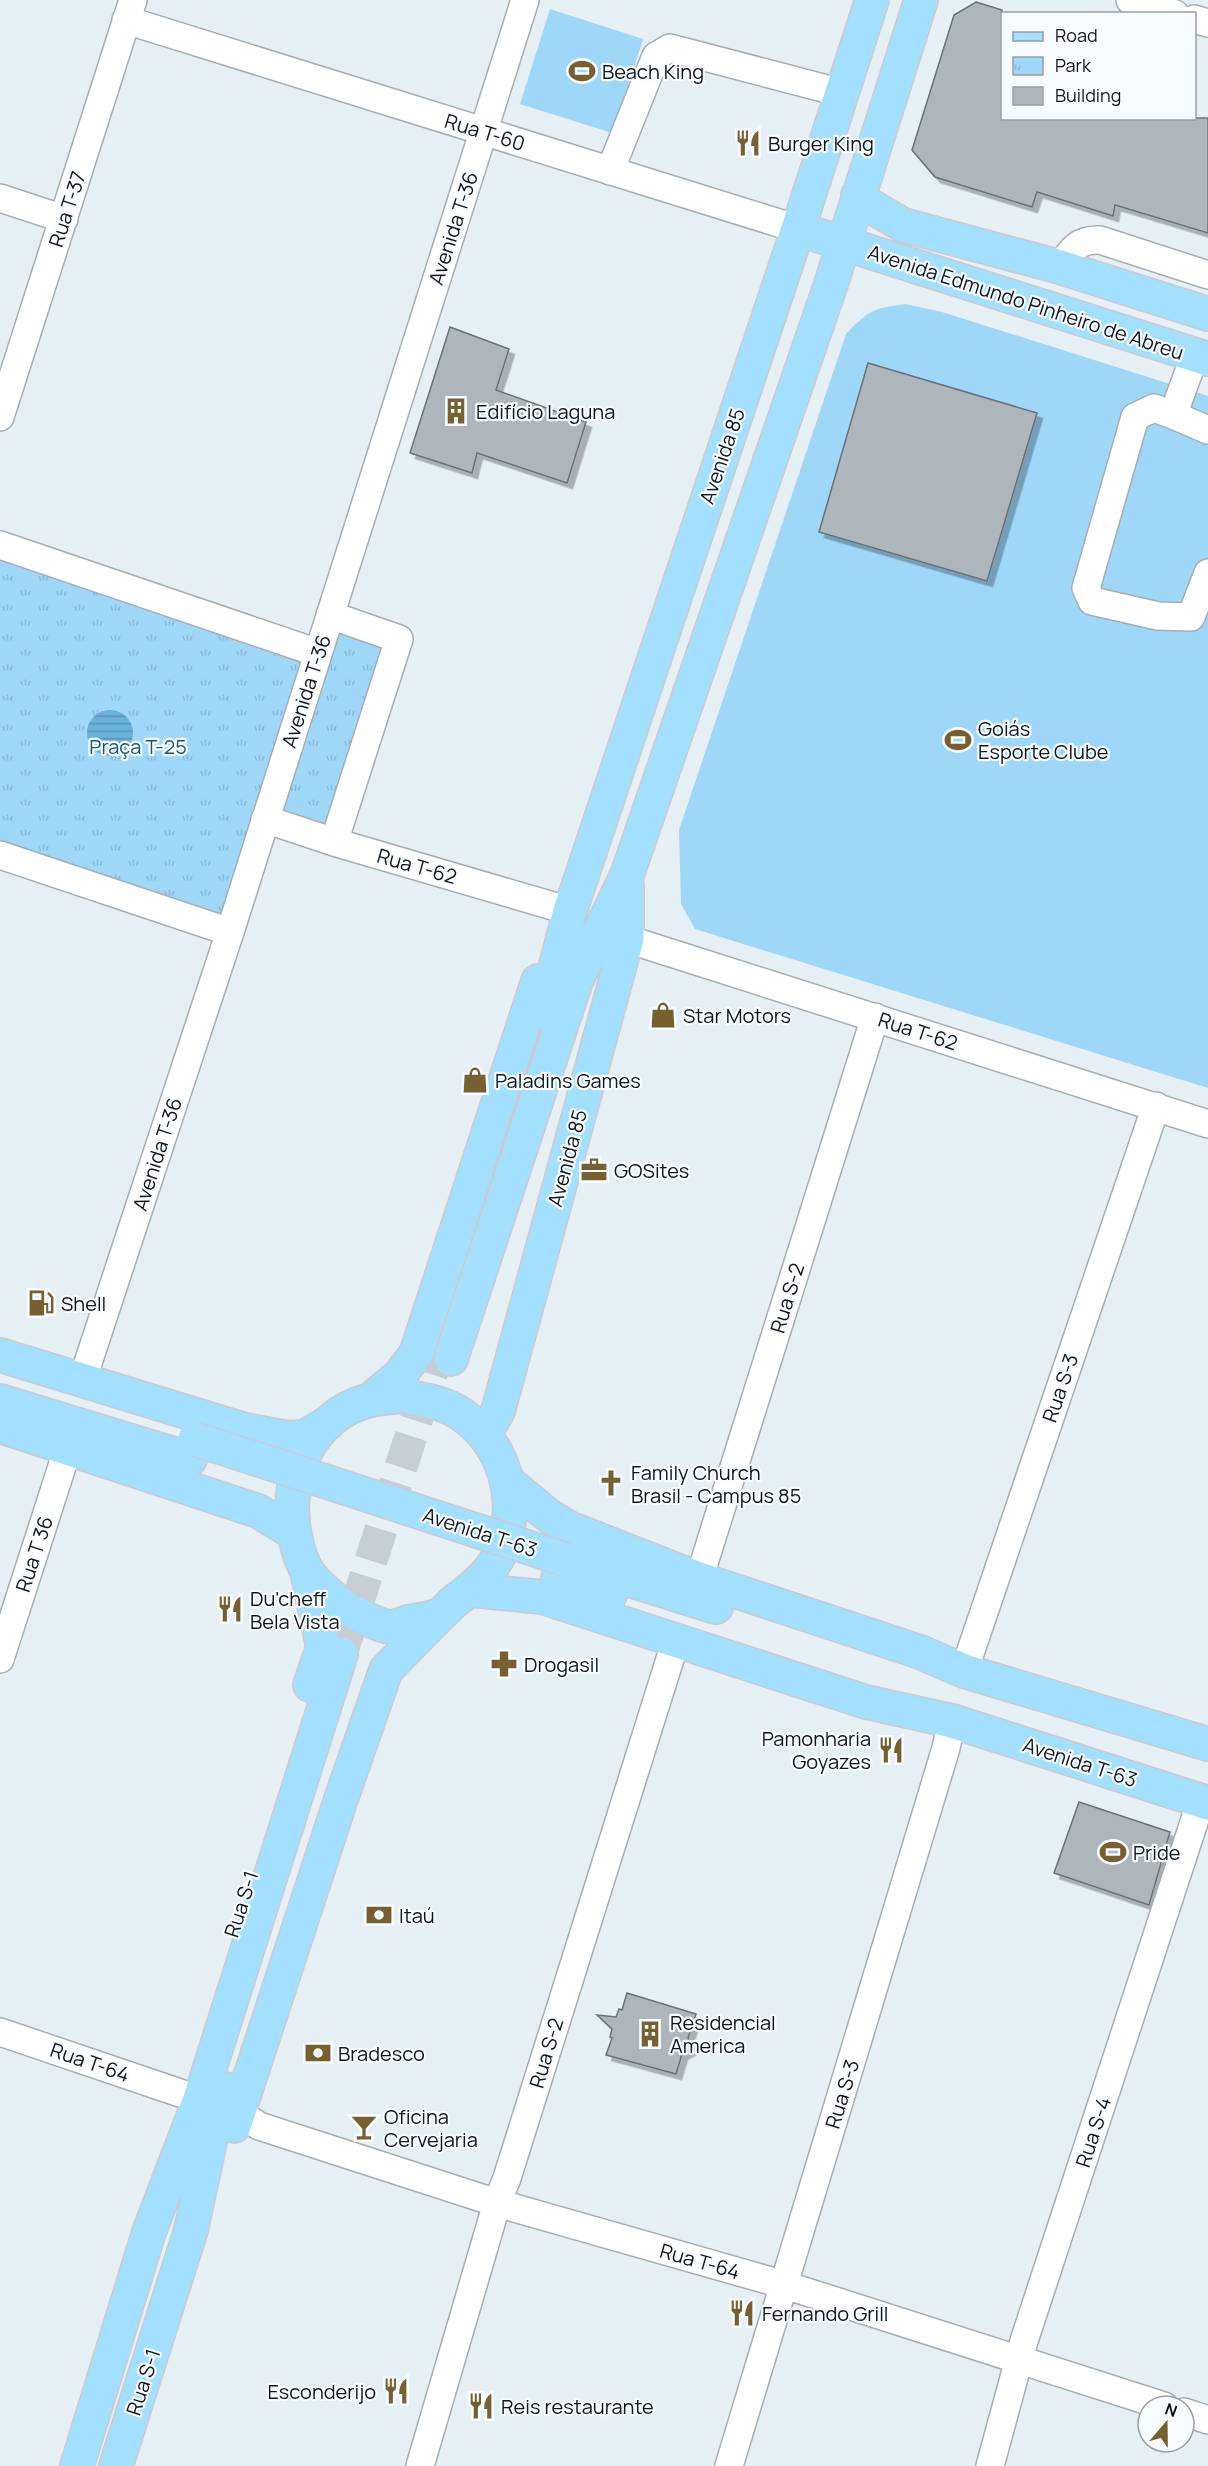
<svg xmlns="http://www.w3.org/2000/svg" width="1208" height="2466" viewBox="0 0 1208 2466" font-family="Manrope,sans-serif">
	<defs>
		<pattern id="park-tufts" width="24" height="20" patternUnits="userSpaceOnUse" patternTransform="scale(1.5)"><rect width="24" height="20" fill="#9fd7f9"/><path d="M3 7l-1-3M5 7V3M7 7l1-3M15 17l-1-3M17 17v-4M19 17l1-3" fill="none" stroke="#88b8d5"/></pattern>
		<pattern id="water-rules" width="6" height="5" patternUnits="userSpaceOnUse" patternTransform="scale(1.5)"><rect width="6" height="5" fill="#68b1d9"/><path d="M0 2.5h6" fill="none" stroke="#5997ba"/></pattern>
		<filter id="shadow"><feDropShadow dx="5.5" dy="5.5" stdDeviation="0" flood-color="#0004"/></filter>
	</defs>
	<rect width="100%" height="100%" fill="#e6eff4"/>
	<!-- grass -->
	<path fill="#9fd7f9" d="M 550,9 L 643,39 L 616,125 L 609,132 L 520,104 Z
		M 905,304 L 942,312 L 1208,396 L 1208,1088 L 695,929 L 681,904 L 679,830 L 846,334 C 869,310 872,309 905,304 Z"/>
	<!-- park -->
	<path fill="url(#park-tufts)" d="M 0,549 L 309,658 L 228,928 L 0,854 Z
		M 336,627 L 389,644 L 329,831 L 275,813 Z"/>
	<!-- water -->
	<path fill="url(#water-rules)" d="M87 733a23 23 0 1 1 46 0a23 23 0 1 1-46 0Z"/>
	<!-- building -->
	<path fill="#aeb6bb" stroke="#6b7277" stroke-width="1.5" filter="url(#shadow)" d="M 976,2 L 1002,10 L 1002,118 L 1208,118 L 1208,233 L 1115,205 L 1113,216 L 1037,192 L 1032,207 L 935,177 L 912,150 L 954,15 Z
		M 450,327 L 509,349 L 496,390 L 586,422 L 567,483 L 477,453 L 472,473 L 410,453 Z
		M 868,363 L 1037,413 L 987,581 L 819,532 Z
		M 1079,1802 L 1170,1832 L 1149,1905 L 1054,1873 Z
		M 627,1993 L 696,2014 L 688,2038 L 693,2048 L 682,2054 L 676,2074 L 606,2055 L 612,2038 L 610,2037 L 612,2029 L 597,2015 L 616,2017 L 619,2009 L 622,2010 Z"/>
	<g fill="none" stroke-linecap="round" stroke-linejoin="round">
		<!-- major-tunnel -->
		<path stroke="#c6ced3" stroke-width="33" stroke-dasharray="33 16" stroke-linecap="butt" d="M 341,1654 L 438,1352"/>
		<!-- minor casing -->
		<g stroke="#a5aeb3" stroke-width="30">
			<path id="minor" d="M 1130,0 L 1175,14
				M 1194,19 L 1208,23
				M 126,20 L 798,229
				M 610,171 L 656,56 L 670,48 L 842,93
				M 0,198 L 64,219
				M 1060,267 C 1071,250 1078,239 1100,240 L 1208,275
				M 1195,355 L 1173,415 L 1208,430
				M 1173,415 L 1154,408 L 1135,417 L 1086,588 L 1092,601 L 1158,616 L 1191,617 L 1208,573
				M 0,417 L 133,0
				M 0,545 L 318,653
				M 330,615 L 399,639 L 334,842
				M 265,819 L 334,842 L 570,911
				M 0,855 L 230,932
				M 627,939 L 1208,1124
				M 82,1381 L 230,932 L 525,0
				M 699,1579 L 875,1017
				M 0,1659 L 68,1448
				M 964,1671 L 1156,1106
				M 0,2032 L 180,2093
				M 238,2112 L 259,2126 L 497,2203 L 785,2285 L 1164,2406
				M 1184,2412 L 1208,2420
				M 420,2466 L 497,2203 L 507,2178 L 676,1640
				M 729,2466 L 946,1748 L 952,1721
				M 990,2466 L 1024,2341 L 1201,1801"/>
		</g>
		<!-- major casing -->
		<g stroke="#cbcbcc" stroke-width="36">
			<path id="major" d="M 858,195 L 869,205 L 903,225 L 1060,267 L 1208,314
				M 798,229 L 1208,359
				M 544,1012 L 570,911 L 798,229 L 872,0
				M 0,1355 L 245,1430 L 288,1438 L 304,1437 L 328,1423
				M 451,1359 L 576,981 L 627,875 L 831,284 L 921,0
				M 401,1396 C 422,1399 443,1402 461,1414 C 504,1443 520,1499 503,1547 C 494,1570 475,1586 456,1600 C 450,1604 445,1612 439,1615 C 430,1619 418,1620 408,1622 C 403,1624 395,1627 390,1627 C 379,1626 346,1610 338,1602 C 311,1579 302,1572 295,1536 C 283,1479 309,1416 370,1400 C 380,1398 391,1397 401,1396 Z
				M 370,1400 L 400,1375 L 416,1354 L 538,981
				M 0,1401 L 190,1459
				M 0,1426 L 258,1511 L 294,1533
				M 484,1435 L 498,1411 L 627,939 L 627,885
				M 507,1481 L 549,1516 L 569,1528 L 699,1579 L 920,1652 L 964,1671 L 1208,1744
				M 582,1565 L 716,1607
				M 308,1576 L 323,1647 L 310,1685
				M 558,1578 L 610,1595
				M 472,1590 L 542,1597 L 866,1702 L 952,1721 L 1208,1803
				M 234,2126 L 341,1799 L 386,1670 L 440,1615
				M 77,2466 L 149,2232 L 200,2099 L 341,1654
				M 116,2466 L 191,2230 L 213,2128 L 225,2089"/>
		</g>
		<!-- minor -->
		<use href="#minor" stroke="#fff" stroke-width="27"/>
		<!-- major -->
		<use href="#major" stroke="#a3dffe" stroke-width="33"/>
		<!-- major-bridge casing -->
		<g stroke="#cbcbcc" stroke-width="36" stroke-linecap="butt">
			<path id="major-bridge" d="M 195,1439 L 567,1560"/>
		</g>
		<!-- major-bridge -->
		<use href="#major-bridge" stroke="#a3dffe" stroke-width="33"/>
	</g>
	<!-- icons -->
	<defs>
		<g id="stadium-bare" transform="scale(2.07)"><path d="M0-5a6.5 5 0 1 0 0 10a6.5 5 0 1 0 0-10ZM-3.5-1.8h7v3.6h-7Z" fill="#766030" stroke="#f6fcff" stroke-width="2.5" paint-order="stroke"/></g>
		<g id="restaurant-bare" transform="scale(2.07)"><path d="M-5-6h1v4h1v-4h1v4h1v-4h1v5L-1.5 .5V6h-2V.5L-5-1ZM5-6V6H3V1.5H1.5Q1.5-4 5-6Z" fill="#766030" stroke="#f6fcff" stroke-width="2.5" paint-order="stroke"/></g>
		<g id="building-bare" transform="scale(2.07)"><path d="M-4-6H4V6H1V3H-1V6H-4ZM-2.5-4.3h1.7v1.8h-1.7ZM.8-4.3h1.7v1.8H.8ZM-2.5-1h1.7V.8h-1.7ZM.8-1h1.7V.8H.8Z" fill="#766030" stroke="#f6fcff" stroke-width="2.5" paint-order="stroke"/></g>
		<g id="shop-bare" transform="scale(2.07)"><path d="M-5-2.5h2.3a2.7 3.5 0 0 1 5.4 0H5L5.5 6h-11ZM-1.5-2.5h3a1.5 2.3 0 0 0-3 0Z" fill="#766030" stroke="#f6fcff" stroke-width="2.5" paint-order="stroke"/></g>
		<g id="office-bare" transform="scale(2.07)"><path d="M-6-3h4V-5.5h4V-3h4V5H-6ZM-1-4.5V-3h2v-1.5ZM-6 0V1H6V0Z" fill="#766030" stroke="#f6fcff" stroke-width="2.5" paint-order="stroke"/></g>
		<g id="fuel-bare" transform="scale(2.07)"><path d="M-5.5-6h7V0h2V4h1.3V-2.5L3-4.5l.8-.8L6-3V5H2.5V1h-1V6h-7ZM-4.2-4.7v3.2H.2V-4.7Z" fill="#766030" stroke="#f6fcff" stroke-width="2.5" paint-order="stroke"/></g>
		<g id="church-bare" transform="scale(2.07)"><path d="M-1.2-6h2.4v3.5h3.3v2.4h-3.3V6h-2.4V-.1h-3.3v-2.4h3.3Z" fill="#766030" stroke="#f6fcff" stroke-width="2.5" paint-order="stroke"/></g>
		<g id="pharmacy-bare" transform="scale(2.07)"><path d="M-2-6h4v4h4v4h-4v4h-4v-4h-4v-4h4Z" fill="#766030" stroke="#f6fcff" stroke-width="2.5" paint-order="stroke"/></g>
		<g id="bank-bare" transform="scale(2.07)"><path d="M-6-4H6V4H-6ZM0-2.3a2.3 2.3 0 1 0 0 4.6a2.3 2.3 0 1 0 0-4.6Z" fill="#766030" stroke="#f6fcff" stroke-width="2.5" paint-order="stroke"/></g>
		<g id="bar-bare" transform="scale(2.07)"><path d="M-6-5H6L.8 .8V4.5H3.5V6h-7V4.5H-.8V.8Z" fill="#766030" stroke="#f6fcff" stroke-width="2.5" paint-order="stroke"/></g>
	</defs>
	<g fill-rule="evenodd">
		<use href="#stadium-bare" x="582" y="71"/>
		<use href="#restaurant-bare" x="748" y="143"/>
		<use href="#building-bare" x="456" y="411"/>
		<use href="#stadium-bare" x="958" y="740"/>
		<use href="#shop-bare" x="663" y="1015"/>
		<use href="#shop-bare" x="475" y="1080"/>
		<use href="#office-bare" x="594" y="1170"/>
		<use href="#fuel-bare" x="41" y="1303"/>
		<use href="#church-bare" x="611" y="1483"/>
		<use href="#restaurant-bare" x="230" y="1609"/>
		<use href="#pharmacy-bare" x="504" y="1664"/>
		<use href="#restaurant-bare" x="891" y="1750"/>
		<use href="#stadium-bare" x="1113" y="1852"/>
		<use href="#bank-bare" x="379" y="1915"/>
		<use href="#building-bare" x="650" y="2034"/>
		<use href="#bank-bare" x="318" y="2053"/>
		<use href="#bar-bare" x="364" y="2127"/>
		<use href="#restaurant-bare" x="742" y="2313"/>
		<use href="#restaurant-bare" x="396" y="2391"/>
		<use href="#restaurant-bare" x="481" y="2406"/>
	</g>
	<g text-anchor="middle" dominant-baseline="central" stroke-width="4.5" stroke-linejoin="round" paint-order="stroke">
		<!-- poi labels -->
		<g font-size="20" fill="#111416" stroke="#f6fcff" text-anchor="start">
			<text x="602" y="71">Beach King</text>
			<text x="768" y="143">Burger King</text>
			<text x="476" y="411">Edifício Laguna</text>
			<text x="978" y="728">Goiás<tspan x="978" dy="23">Esporte Clube</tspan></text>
			<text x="683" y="1015">Star Motors</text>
			<text x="495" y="1080">Paladins Games</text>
			<text x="614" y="1170">GOSites</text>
			<text x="61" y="1303">Shell</text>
			<text x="631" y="1472">Family Church<tspan x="631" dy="23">Brasil - Campus 85</tspan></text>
			<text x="250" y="1598">Du'cheff<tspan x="250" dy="23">Bela Vista</tspan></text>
			<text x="524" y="1664">Drogasil</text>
			<text x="871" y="1738" text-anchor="end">Pamonharia<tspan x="871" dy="23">Goyazes</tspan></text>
			<text x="1133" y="1852">Pride</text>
			<text x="399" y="1915">Itaú</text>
			<text x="670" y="2022">Residencial<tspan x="670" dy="23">America</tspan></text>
			<text x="338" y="2053">Bradesco</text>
			<text x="384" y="2116">Oficina<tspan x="384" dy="23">Cervejaria</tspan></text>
			<text x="762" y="2313">Fernando Grill</text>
			<text x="376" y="2391" text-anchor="end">Esconderijo</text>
			<text x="501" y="2406">Reis restaurante</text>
		</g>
		<!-- street labels -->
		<g font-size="20" fill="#111416" stroke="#f6fcff">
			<text transform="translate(485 132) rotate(17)">Rua T-60</text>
			<text transform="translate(67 209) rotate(-72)">Rua T-37</text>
			<text transform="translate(453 228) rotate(-72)">Avenida T-36</text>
			<text transform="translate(1026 302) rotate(18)">Avenida Edmundo Pinheiro de Abreu</text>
			<text transform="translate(722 456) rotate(-71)">Avenida 85</text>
			<text transform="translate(306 691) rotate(-72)">Avenida T-36</text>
			<text transform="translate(417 866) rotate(16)">Rua T-62</text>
			<text transform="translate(918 1031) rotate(18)">Rua T-62</text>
			<text transform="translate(157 1154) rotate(-72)">Avenida T-36</text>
			<text transform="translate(567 1158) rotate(-75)">Avenida 85</text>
			<text transform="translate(787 1298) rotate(-73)">Rua S-2</text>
			<text transform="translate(1060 1388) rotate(-71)">Rua S-3</text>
			<text transform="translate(480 1532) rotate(18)">Avenida T-63</text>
			<text transform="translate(34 1554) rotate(-72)">Rua T 36</text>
			<text transform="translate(1080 1762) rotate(18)">Avenida T-63</text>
			<text transform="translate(241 1904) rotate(-72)">Rua S-1</text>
			<text transform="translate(546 2053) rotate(-73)">Rua S-2</text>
			<text transform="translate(90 2062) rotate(19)">Rua T-64</text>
			<text transform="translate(842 2094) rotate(-73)">Rua S-3</text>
			<text transform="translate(1093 2132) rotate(-72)">Rua S-4</text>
			<text transform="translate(700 2261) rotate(16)">Rua T-64</text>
			<text transform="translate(143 2382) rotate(-72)">Rua S-1</text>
		</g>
		<!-- park labels -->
		<g font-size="20" fill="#1c5470" stroke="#f6fcff">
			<text x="138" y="746">Praça T-25</text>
		</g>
	</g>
	<!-- legend -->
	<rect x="1001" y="12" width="195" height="108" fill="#f6fcff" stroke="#9a9fa2" stroke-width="1.5"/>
	<rect x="1013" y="32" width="30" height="9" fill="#a3dffe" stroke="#9a9fa2" stroke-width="1.5"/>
	<text x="1055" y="42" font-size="18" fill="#111416">Road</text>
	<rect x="1013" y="57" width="30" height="18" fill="url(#park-tufts)" stroke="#9a9fa2" stroke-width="1.5"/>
	<text x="1055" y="72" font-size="18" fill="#111416">Park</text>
	<rect x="1013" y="87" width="30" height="18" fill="#aeb6bb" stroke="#9a9fa2" stroke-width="1.5"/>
	<text x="1055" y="102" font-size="18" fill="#111416">Building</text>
	<!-- north arrow -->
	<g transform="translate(1166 2424) rotate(20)"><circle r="28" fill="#f6fcff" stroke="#9a9fa2" stroke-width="1.5"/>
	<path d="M0-4.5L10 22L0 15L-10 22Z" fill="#766030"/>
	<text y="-9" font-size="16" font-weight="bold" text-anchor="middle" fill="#111416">N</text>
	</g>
</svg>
